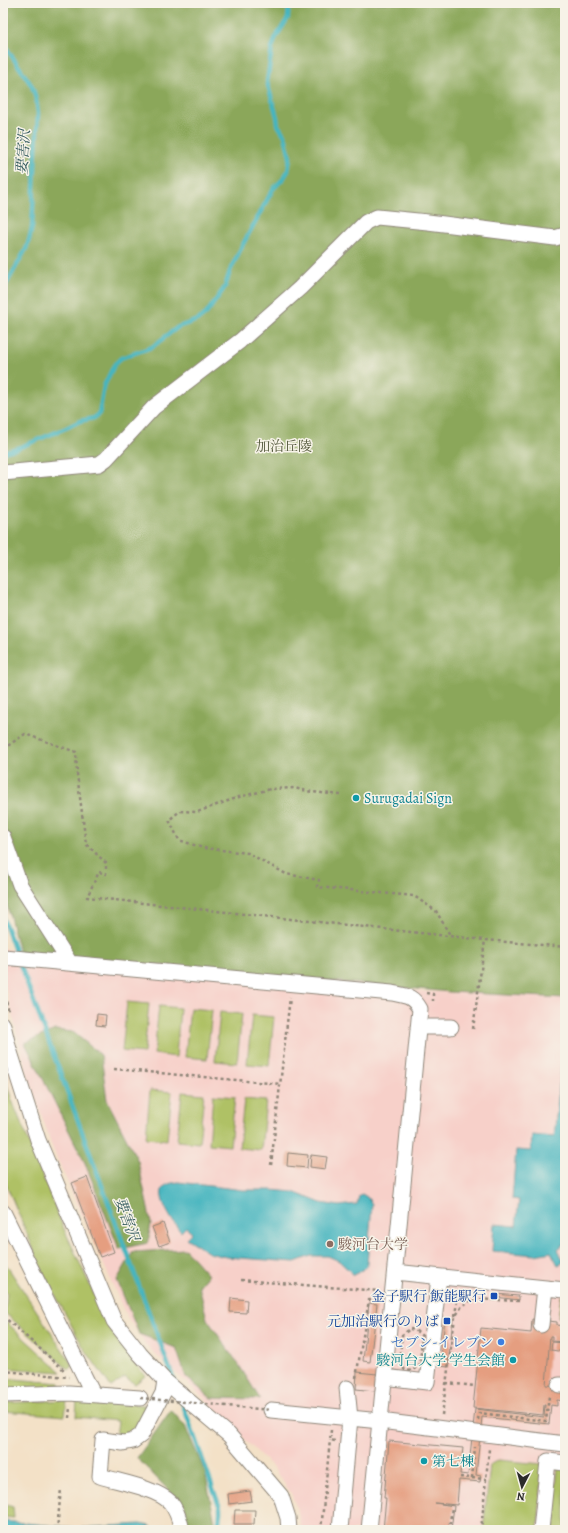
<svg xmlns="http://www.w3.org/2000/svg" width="568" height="1533" viewBox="0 0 568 1533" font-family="Alegreya,'Noto Serif JP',serif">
	<rect width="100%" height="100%" fill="#f7f3e8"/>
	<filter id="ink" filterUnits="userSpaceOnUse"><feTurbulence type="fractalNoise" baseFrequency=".025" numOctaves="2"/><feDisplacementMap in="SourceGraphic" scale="8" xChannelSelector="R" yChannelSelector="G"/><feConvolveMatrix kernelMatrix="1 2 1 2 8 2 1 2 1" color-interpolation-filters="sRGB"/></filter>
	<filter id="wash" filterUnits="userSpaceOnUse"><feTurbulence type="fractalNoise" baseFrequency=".012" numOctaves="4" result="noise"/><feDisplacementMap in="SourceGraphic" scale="16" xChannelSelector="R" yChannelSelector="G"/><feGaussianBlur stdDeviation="0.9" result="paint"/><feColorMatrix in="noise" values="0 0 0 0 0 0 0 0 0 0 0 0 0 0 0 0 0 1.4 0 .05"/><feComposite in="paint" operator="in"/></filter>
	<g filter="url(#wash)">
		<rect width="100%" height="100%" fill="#f3e1c7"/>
		<!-- built -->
		<path fill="#f7d0c9" d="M 3,949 L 427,992 L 565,994 L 565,1530 L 301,1530 L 298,1511 L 291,1493 L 273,1468 L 202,1396 L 158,1357 L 145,1343 L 126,1315 L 53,1149 L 26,1069 L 3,978 Z"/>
		<!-- green -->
		<path fill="#afc165" stroke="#6d7648" d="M 127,1002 L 149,1004 L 144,1053 L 122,1051 Z
			M 159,1006 L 180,1008 L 176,1057 L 154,1054 Z
			M 190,1008 L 212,1010 L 207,1059 L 185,1057 Z
			M 220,1012 L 242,1014 L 237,1063 L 215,1061 Z
			M 252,1015 L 274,1017 L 269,1066 L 247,1064 Z
			M 3,1070 L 11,1098 L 64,1229 L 112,1333 L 145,1376 L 135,1384 L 125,1377 L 111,1387 L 82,1345 L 44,1274 L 3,1177 Z
			M 150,1090 L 172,1092 L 167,1140 L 146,1138 Z
			M 182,1092 L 204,1094 L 199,1143 L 177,1141 Z
			M 213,1095 L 235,1097 L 230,1146 L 209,1144 Z
			M 244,1099 L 266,1101 L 261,1150 L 239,1148 Z
			M 3,1260 L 73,1366 L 69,1370 L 5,1313 L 7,1292 L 3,1291 Z
			M 561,1296 L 565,1297 L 565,1318 L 558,1317 Z
			M 5,1321 L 61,1372 L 3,1368 L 3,1342 Z
			M 3,1378 L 59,1383 L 59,1388 L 3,1391 Z
			M 67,1400 L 65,1416 L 3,1411 L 3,1403 Z
			M 77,1400 L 87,1400 L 153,1406 C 141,1426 141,1433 116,1436 L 118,1421 L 76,1417 Z
			M 498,1460 L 543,1464 L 538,1530 L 483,1530 L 490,1465 Z
			M 558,1466 L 565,1467 L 565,1530 L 551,1530 Z
			M 3,1504 L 13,1507 L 14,1518 L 3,1517 Z"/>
		<!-- forest -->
		<path fill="#8ba75a" stroke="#5b6942" d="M 3,3 L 565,3 L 565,998 L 450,992 L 19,952 L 3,889 Z
			M 55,1030 L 73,1032 L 101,1055 L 107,1100 L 138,1161 L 151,1223 L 148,1243 L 119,1249 L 85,1163 L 25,1043 Z
			M 185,1249 L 208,1275 L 199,1286 L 207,1319 L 239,1365 L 260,1399 L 211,1398 L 186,1377 L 176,1348 L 139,1334 L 117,1280 L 133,1252 Z
			M 171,1410 L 185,1426 L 205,1472 L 215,1523 L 213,1530 L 188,1530 L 185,1507 L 137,1458 Z"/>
		<!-- water -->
		<path fill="#46b5bf" stroke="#387075" d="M 565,1028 L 565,1103 L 562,1138 L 565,1138 L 565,1243 L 558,1249 L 564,1262 L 558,1265 L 551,1252 L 535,1255 L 492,1251 L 494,1224 L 516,1226 L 519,1200 L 512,1199 L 516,1150 L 531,1151 L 532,1135 L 554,1137 Z
			M 178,1182 L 243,1190 L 272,1190 L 293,1192 L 321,1203 L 339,1206 L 357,1204 L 359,1196 L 362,1194 L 367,1197 L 372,1204 L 367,1265 L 360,1272 L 354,1275 L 339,1261 L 328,1256 L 311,1256 L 295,1262 L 226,1257 L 209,1253 L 186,1238 L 192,1232 L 186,1227 L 181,1232 C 174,1224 155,1196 164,1187 C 167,1183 174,1183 178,1182 Z
			M 3,1521 L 80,1528 L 140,1524 L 150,1526 L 155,1530 L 3,1530 Z"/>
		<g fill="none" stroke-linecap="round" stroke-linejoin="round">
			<!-- stream -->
			<path stroke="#46b5bf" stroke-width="4.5" d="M 3,43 L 32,86 L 36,99 L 38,113 L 32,227 L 29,240 L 26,249 L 3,290
				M 3,452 L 18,448 L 66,428 L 80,421 L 94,418 L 99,414 L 104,386 L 114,365 L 121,358 L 152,347 L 178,327 L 198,320 L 206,314 L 225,287 L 230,271 L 242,246 L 273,189 L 283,179 L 288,171 L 290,157 L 285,136 L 278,125 L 277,117 L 267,82 L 272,48 L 276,37 L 288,18 L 289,3
				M 3,918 L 175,1383
				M 182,1402 L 220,1508 L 220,1513 L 218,1530"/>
		</g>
		<g id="blocks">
			<!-- building -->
			<path fill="#e59e80" d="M 97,1014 L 106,1015 L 105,1026 L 96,1025 Z
				M 288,1153 L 308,1155 L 307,1168 L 287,1166 Z
				M 311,1155 L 327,1157 L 325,1169 L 310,1167 Z
				M 87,1177 L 114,1252 L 100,1257 L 72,1183 Z
				M 163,1223 L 170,1242 L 159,1246 L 152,1227 Z
				M 495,1294 L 519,1296 L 519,1300 L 495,1297 Z
				M 231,1298 L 247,1300 L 246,1313 L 230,1312 Z
				M 369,1303 L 377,1304 L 370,1362 L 363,1361 Z
				M 445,1318 L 453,1318 L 448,1367 L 440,1366 Z
				M 532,1319 L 557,1322 L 557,1325 L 565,1326 L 565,1342 L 552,1341 L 552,1336 L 550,1336 L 546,1385 L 559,1386 L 558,1392 L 565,1393 L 565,1401 L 557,1400 L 557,1406 L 551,1405 L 549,1424 L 482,1417 L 476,1475 L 481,1476 L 480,1482 L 459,1480 L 457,1505 L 435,1503 L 454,1506 L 451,1530 L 383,1530 L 386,1498 L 384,1498 L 389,1441 L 463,1448 L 460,1474 L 468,1475 L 475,1409 L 544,1417 L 545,1405 L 544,1405 L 543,1415 L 473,1408 L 481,1328 L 531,1333 Z
				M 552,1342 L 565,1343 L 565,1352 L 551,1350 Z
				M 357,1372 L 377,1374 L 375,1391 L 356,1389 Z
				M 250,1491 L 252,1501 L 229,1504 L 228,1494 Z
				M 235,1510 L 255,1510 L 254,1524 L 234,1524 Z"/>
		</g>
	</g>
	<g filter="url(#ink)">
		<use href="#blocks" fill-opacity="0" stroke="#8f8679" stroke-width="1"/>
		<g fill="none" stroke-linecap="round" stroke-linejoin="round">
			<!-- minor casing -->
			<g stroke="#8f8679" stroke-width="17">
				<path id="minor" d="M 3,473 L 99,464 L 106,459 L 154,407 L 240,341 L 300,288 L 366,222 L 377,217 L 428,222 L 555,238 L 565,235
					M 3,837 L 20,885 L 70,963
					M 3,957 L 392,993 C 406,996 412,995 420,1009 L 380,1421 L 565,1444
					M 3,1025 L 8,1046 L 38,1140 L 114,1321 L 140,1354 L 165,1381 L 229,1435 L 281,1496 L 288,1518 L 289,1530
					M 418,1027 L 451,1027
					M 3,1212 L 93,1394
					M 395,1272 L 565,1290
					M 541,1325 L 545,1288
					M 384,1377 L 427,1382 L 439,1277
					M 165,1381 L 163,1393 L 141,1435 L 133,1441 L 123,1443 L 103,1440 L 100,1476 C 119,1482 156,1488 170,1502 C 176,1509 180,1521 182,1530
					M 559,1385 L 565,1385
					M 3,1395 L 69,1393 L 140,1398
					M 271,1410 L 380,1421 L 369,1530
					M 340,1530 L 350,1418 L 347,1388
					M 541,1530 L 548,1461 L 565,1463"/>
			</g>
			<!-- path -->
			<path stroke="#8f8679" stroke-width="2.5" stroke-dasharray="3 3" stroke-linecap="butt" d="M 3,749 L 25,734 L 76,752 L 77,774 L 86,844 L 106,863 L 106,874 L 99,872 L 87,897 L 485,940 L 565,947
				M 341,795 L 312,792 L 294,788 L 271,789 L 239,797 L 197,812 L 180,811 L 169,820 L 179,840 L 203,848 L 248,853 L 286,874 L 319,880 L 317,887 L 414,896 L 436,911 L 450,935
				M 565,880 L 562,883 L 565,902
				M 3,990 L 9,1012
				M 426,993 L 433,994 L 433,1001
				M 473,1029 L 485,940
				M 114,1069 L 280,1084
				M 271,1165 L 290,997
				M 241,1280 L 379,1291
				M 3,1316 L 64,1370
				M 455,1316 L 458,1293
				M 410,1329 L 415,1330 L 422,1336 L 420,1364 L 412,1371 L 405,1370 L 399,1362 L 402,1335 Z
				M 3,1371 L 69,1377
				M 356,1378 L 369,1300 L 379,1301
				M 446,1383 L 476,1386
				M 442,1415 L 455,1317 L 462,1306 L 473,1299 L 519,1301
				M 69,1418 L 70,1407
				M 478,1420 L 479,1413 L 546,1421 L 549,1396
				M 331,1430 L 330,1440 L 335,1441
				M 460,1477 L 486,1479
				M 472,1478 L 475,1447
				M 57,1530 L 61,1489
				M 321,1530 L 330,1440
				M 449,1530 L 452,1507
				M 481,1530 L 489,1449"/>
			<!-- minor -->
			<use href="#minor" stroke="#fff" stroke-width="15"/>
			<!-- path-bridge -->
			<path stroke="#8f8679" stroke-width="2.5" stroke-dasharray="3 3" stroke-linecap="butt" d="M 140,1398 L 271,1410"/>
		</g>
	</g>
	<!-- markers -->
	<g fill="#0f9aa8" stroke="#f7f3e8" stroke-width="1.5">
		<circle cx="356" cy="798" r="4"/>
		<circle cx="513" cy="1360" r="4"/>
		<circle cx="424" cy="1461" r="4"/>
	</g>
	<circle fill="#8d6e63" stroke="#f7f3e8" stroke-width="1.5" cx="330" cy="1244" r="4"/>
	<g fill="#1a4fb4" stroke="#f7f3e8" stroke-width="1.5">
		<rect x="490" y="1292" width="8" height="8" rx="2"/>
		<rect x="443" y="1317" width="8" height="8" rx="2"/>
	</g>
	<circle fill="#3f7fe0" stroke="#f7f3e8" stroke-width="1.5" cx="501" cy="1342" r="4"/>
	<g text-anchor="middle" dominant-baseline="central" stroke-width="3" stroke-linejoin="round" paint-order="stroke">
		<!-- park labels -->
		<g font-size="14" fill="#53583c" stroke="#f7f3e8">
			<text x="284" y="446">加治丘陵</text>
		</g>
		<!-- culture labels -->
		<g font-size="14" fill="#0d838f" stroke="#f7f3e8" text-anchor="start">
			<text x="364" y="798">Surugadai Sign</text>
			<text x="505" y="1360" text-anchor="end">駿河台大学 学生会館</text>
			<text x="432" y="1461">第七棟</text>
		</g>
		<!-- education labels -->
		<g font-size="14" fill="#785e54" stroke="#f7f3e8" text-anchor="start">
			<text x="338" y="1244">駿河台大学</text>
		</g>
		<!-- transit labels -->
		<g font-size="14" fill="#164399" stroke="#f7f3e8" text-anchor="end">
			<text x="486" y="1296">金子駅行 飯能駅行</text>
			<text x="439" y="1321">元加治駅行のりば</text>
		</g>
		<!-- shop labels -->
		<g font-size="14" fill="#366cbe" stroke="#f7f3e8" text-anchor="end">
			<text x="493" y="1342">セブン-イレブン</text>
		</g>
		<!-- water labels -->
		<g font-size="15" font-style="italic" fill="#345b5f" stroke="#f7f3e8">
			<text transform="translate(23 152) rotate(-86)">要害沢</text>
			<text transform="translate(127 1219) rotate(70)">要害沢</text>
		</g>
	</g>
	<!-- margin -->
	<rect width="568" height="1533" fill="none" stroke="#f7f3e8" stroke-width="16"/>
	<!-- north arrow -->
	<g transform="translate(522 1487) rotate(186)" stroke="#f7f3e8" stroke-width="3" paint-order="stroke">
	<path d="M0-3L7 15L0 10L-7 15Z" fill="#2b2b2b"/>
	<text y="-6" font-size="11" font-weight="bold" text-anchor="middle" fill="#2b2b2b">N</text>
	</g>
</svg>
